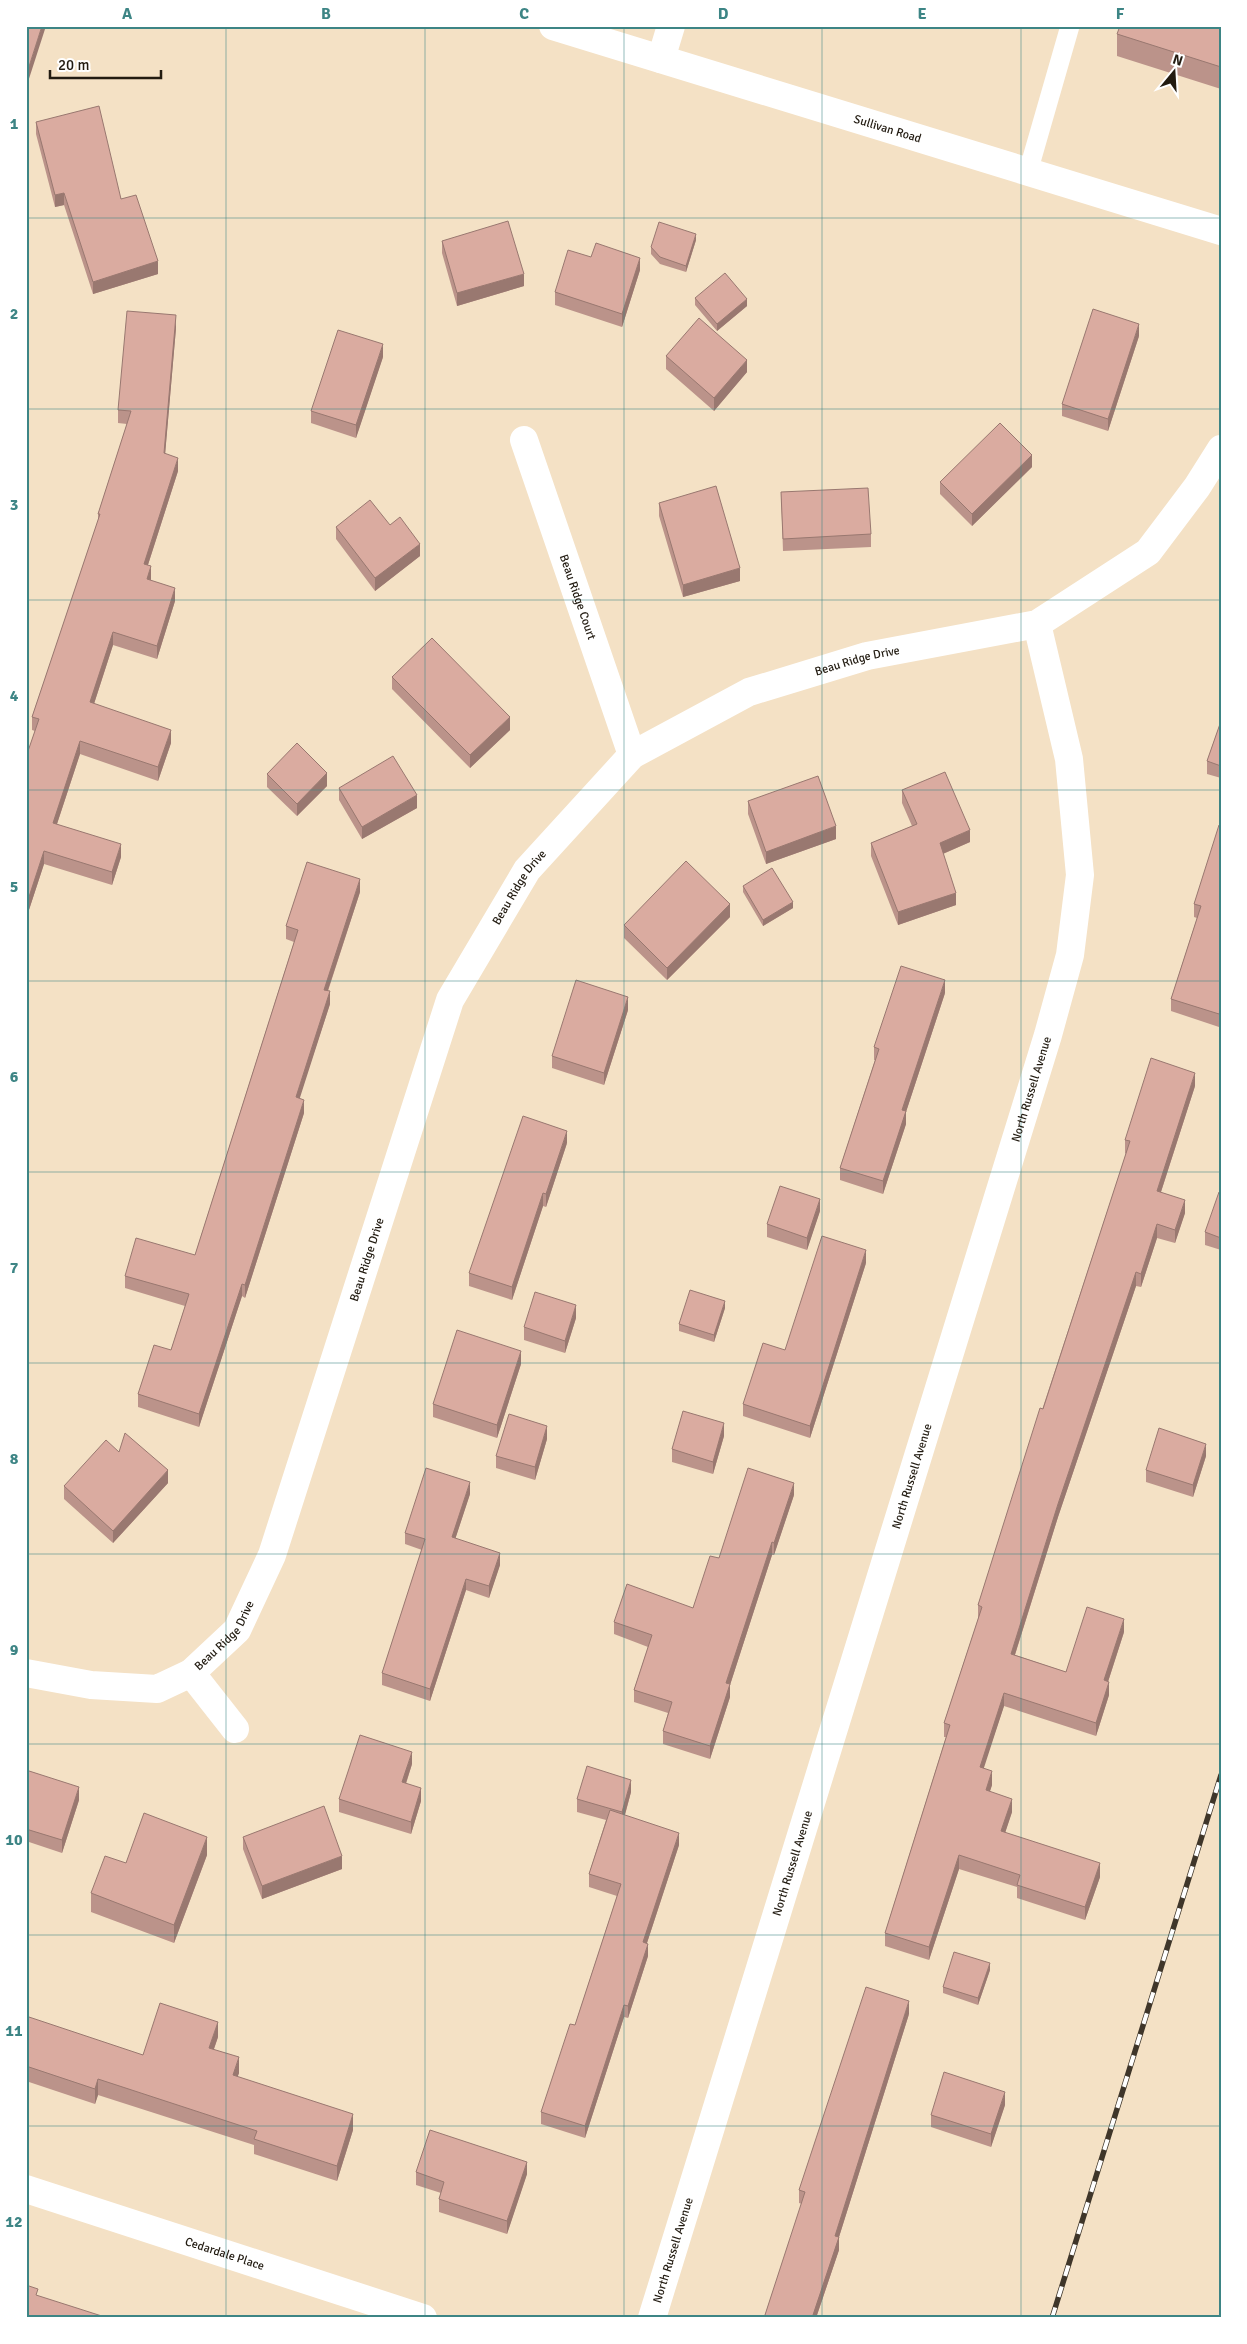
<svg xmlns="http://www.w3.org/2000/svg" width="1247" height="2344" viewBox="0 0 1247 2344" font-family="Signika,sans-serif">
	<rect width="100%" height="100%" fill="#f4e1c5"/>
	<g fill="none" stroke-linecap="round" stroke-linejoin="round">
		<!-- service -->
		<path stroke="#fff" stroke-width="19" d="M 1028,172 L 1070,26"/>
		<!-- minor -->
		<g stroke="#fff" stroke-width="28">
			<path d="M 661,59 L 671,26"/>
			<path id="s1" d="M 524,440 L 632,755"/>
			<path d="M 26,1673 L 91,1685 L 157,1689 L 191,1673 L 235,1729"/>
			<path id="s2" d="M 191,1673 L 237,1630 L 272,1555 L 450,1000 L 527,870 L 632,755 L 749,692 L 867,656 L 1037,624 L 1148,552 L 1197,487 L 1221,449"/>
			<path id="s3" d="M 26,2189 L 423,2318"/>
			<path id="s4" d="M 652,2318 L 1048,1035 L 1070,955 L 1080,875 L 1069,759 L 1037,624"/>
		</g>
		<!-- tertiary -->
		<path stroke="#fff" stroke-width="28" id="s5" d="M 553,26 L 1221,231"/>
		<!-- rail casing -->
		<g stroke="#3f362a" stroke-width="5.5">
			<path id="rail" d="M 1052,2318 L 1221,1775"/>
		</g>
		<!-- rail -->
		<use href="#rail" stroke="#fff" stroke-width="4" stroke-dasharray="11" stroke-linecap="butt"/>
	</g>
	<!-- wall -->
	<path fill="#bb938a" d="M 1221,26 L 1221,89 L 1117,56 L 1117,34 Z
		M 36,122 L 121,199 L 158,274 L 93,294 L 64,205 L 55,207 L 36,134 Z
		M 696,240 L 686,272 L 660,264 L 651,254 L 651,247 Z
		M 442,241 L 524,286 L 457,306 L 442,253 Z
		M 591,257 L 640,270 L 622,327 L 555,305 L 555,292 Z
		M 695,298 L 747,306 L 717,331 L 695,305 Z
		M 176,328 L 165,454 L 178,471 L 148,565 L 151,580 L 175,601 L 157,659 L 113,645 L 94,704 L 171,743 L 158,781 L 80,754 L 57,824 L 121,857 L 112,885 L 44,864 L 26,919 L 26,757 L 35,731 L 32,730 L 32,717 L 98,521 L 98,514 L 127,424 L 118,423 L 118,410 Z
		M 1139,336 L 1108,431 L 1062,416 L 1062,404 Z
		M 666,356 L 747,372 L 714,411 L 666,369 Z
		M 383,357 L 356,438 L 311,423 L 311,411 Z
		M 1032,467 L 972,526 L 940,494 L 940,482 Z
		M 781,492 L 871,534 L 871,547 L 783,551 Z
		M 659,503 L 740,581 L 683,597 L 659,516 Z
		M 390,525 L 420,556 L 375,591 L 336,539 L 336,527 Z
		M 392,677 L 510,730 L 470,768 L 392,689 Z
		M 1221,721 L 1221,778 L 1207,774 L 1207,761 Z
		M 267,774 L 327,786 L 297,816 L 267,787 Z
		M 339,788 L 417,808 L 362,839 L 339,800 Z
		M 902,790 L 970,842 L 943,854 L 956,905 L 898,925 L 871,856 L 871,843 L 912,826 L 902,803 Z
		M 748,801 L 836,839 L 766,864 L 748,814 Z
		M 1221,826 L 1219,1027 L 1171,1011 L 1171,999 L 1197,918 L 1194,917 L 1194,904 Z
		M 743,886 L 793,908 L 763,926 L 743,892 Z
		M 360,892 L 328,991 L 330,1004 L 299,1098 L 304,1113 L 245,1298 L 242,1296 L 199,1427 L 138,1407 L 138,1394 L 171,1350 L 185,1306 L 125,1288 L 125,1276 L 195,1255 L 294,942 L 286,939 L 286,926 Z
		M 730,917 L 667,980 L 624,938 L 624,925 Z
		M 945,993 L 906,1112 L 906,1124 L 883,1194 L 840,1180 L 840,1168 L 875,1060 L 874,1060 L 874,1047 Z
		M 628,1010 L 604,1085 L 552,1068 L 552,1056 Z
		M 1195,1086 L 1161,1192 L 1185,1213 L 1175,1243 L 1157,1238 L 1141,1287 L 1136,1286 L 1058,1517 L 1015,1655 L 1066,1672 L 1124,1632 L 1108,1682 L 1109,1695 L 1096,1736 L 1004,1706 L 983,1768 L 992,1785 L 990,1791 L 1012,1812 L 1005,1833 L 1100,1877 L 1085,1920 L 1017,1898 L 1017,1887 L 959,1869 L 929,1960 L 885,1946 L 885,1933 L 946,1737 L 944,1737 L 944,1723 L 978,1619 L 978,1605 L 1126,1154 L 1125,1153 L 1125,1140 Z
		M 567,1143 L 546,1207 L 543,1206 L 512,1300 L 469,1286 L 469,1273 Z
		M 1221,1193 L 1221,1250 L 1205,1245 L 1205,1232 Z
		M 820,1211 L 807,1250 L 767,1237 L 767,1224 Z
		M 866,1263 L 810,1438 L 743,1416 L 743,1404 L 785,1350 Z
		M 725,1308 L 714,1342 L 679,1331 L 679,1324 Z
		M 576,1318 L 565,1353 L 524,1340 L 524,1327 Z
		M 521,1364 L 497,1438 L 433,1417 L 433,1404 Z
		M 724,1436 L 713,1474 L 672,1462 L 672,1449 Z
		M 547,1439 L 535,1480 L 496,1468 L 496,1456 Z
		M 119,1452 L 168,1483 L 113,1543 L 64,1499 L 64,1486 Z
		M 1206,1456 L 1193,1497 L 1146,1482 L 1146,1470 Z
		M 470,1494 L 455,1539 L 500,1565 L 489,1598 L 466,1590 L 430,1701 L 382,1685 L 382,1673 L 422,1550 L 405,1544 L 405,1533 Z
		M 794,1495 L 774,1555 L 772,1555 L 730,1685 L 730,1697 L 710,1759 L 663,1744 L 663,1731 L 668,1713 L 634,1702 L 634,1690 L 648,1647 L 614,1634 L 614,1622 L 693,1608 L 719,1558 Z
		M 412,1764 L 406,1784 L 421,1801 L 411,1834 L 339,1812 L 339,1799 Z
		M 26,1770 L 79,1800 L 62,1853 L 26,1841 Z
		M 631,1792 L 625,1815 L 679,1845 L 647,1943 L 648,1956 L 628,2018 L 624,2017 L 585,2138 L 541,2124 L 541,2112 L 575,2025 L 617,1896 L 589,1887 L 589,1874 L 606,1820 L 577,1812 L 577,1799 Z
		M 243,1837 L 342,1869 L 262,1899 L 243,1849 Z
		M 207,1855 L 174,1943 L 91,1912 L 91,1893 L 126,1863 Z
		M 990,1970 L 978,2005 L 943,1993 L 943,1987 Z
		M 909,2014 L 839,2237 L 839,2250 L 816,2318 L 764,2318 L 802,2204 L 799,2203 L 799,2190 Z
		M 26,2025 L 143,2055 L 218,2037 L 214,2049 L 239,2073 L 237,2077 L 353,2130 L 337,2181 L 254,2154 L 254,2145 L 98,2095 L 95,2104 L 26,2081 Z
		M 1005,2105 L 991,2147 L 931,2127 L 931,2115 Z
		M 416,2172 L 527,2174 L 507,2234 L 439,2212 L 439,2199 L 441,2193 L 416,2185 Z"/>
	<!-- shaded-wall -->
	<path fill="#997870" d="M 42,26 L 46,26 L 26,88 L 26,76 Z
		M 64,193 L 64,205 L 55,207 L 55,195 Z
		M 696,234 L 696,240 L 686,272 L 686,266 Z
		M 640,258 L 640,270 L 622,327 L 622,314 Z
		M 158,261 L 158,274 L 93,294 L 93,282 Z
		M 524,274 L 524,286 L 457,306 L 457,293 Z
		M 747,299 L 747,306 L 717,331 L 717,324 Z
		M 176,315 L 176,328 L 164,467 L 164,453 Z
		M 1139,324 L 1139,336 L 1108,431 L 1108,419 Z
		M 383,344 L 383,357 L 356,438 L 356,425 Z
		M 747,360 L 747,372 L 714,411 L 714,398 Z
		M 1032,455 L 1032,467 L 972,526 L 972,514 Z
		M 178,458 L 178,471 L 144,577 L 144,564 Z
		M 420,544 L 420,556 L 375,591 L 375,578 Z
		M 151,566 L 151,579 L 147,592 L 147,579 Z
		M 740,568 L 740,581 L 683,597 L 683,585 Z
		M 175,588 L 175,601 L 157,659 L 157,646 Z
		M 113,632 L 113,645 L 90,716 L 90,702 Z
		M 510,717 L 510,730 L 470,768 L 470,755 Z
		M 171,730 L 171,743 L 158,781 L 158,767 Z
		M 80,741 L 80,754 L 53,836 L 53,823 Z
		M 327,773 L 327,786 L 297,816 L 297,804 Z
		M 417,795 L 417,808 L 362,839 L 362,827 Z
		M 836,826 L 836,839 L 766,864 L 766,852 Z
		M 970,830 L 970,842 L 940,855 L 940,843 Z
		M 121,844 L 121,857 L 112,885 L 112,872 Z
		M 44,851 L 44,864 L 26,919 L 26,906 Z
		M 360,879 L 360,892 L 324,1002 L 324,990 Z
		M 956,893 L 956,905 L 898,925 L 898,912 Z
		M 793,902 L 793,908 L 763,926 L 763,920 Z
		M 730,904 L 730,917 L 667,980 L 667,968 Z
		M 945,980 L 945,993 L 906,1112 L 906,1124 L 883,1194 L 883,1181 L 902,1110 Z
		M 330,991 L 330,1004 L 296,1110 L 296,1097 Z
		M 628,997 L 628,1010 L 604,1085 L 604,1073 Z
		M 1221,1009 L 1221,1022 L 1219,1027 L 1219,1014 Z
		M 1195,1073 L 1195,1086 L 1157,1204 L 1157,1191 Z
		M 304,1100 L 304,1113 L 245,1298 L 245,1285 Z
		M 567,1131 L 567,1143 L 546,1207 L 546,1194 Z
		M 543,1193 L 543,1206 L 512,1300 L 512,1287 Z
		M 820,1199 L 820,1211 L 807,1250 L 807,1238 Z
		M 1185,1200 L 1185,1213 L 1175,1243 L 1175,1230 Z
		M 1157,1224 L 1157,1238 L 1141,1287 L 1141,1274 Z
		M 866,1250 L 866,1263 L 810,1438 L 810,1426 Z
		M 1136,1272 L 1136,1286 L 1058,1517 L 1011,1667 L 1011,1654 L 1058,1504 Z
		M 242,1284 L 242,1296 L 199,1427 L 199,1414 Z
		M 725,1301 L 725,1308 L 714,1342 L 714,1335 Z
		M 576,1305 L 576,1318 L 565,1353 L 565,1341 Z
		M 521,1351 L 521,1364 L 497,1438 L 497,1425 Z
		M 724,1423 L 724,1436 L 713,1474 L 713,1462 Z
		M 547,1426 L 547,1439 L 535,1480 L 535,1467 Z
		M 1206,1444 L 1206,1456 L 1193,1497 L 1193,1485 Z
		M 168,1470 L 168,1483 L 113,1543 L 113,1531 Z
		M 470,1482 L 470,1494 L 452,1549 L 452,1537 Z
		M 794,1483 L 794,1495 L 774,1555 L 774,1543 Z
		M 27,1503 L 27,1516 L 26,1521 L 26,1508 Z
		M 772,1542 L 772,1555 L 730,1685 L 730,1697 L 710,1759 L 710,1746 L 726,1683 Z
		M 500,1553 L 500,1565 L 489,1598 L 489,1586 Z
		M 466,1579 L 466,1590 L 430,1701 L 430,1689 Z
		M 1124,1619 L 1124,1632 L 1104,1694 L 1104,1680 Z
		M 1109,1682 L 1109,1695 L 1096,1736 L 1096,1723 Z
		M 1004,1693 L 1004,1706 L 980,1780 L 980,1767 Z
		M 412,1752 L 412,1764 L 402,1795 L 402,1782 Z
		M 992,1771 L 992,1785 L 986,1803 L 986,1790 Z
		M 631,1780 L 631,1792 L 622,1825 L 622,1812 Z
		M 79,1787 L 79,1800 L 62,1853 L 62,1840 Z
		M 421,1788 L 421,1801 L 411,1834 L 411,1822 Z
		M 1012,1799 L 1012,1812 L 1001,1845 L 1001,1831 Z
		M 679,1833 L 679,1845 L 643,1955 L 643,1942 Z
		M 207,1837 L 207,1855 L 174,1943 L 174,1925 Z
		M 959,1855 L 959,1869 L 929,1960 L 929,1947 Z
		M 342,1856 L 342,1869 L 262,1899 L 262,1886 Z
		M 1100,1863 L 1100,1877 L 1085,1920 L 1085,1907 Z
		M 648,1944 L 648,1956 L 628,2018 L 628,2006 Z
		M 990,1963 L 990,1970 L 978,2005 L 978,1998 Z
		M 909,2001 L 909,2014 L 839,2237 L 839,2250 L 816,2318 L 812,2318 L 835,2236 Z
		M 624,2005 L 624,2017 L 585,2138 L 585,2126 Z
		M 218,2022 L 218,2037 L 209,2063 L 209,2048 Z
		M 239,2057 L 239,2073 L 233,2090 L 233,2075 Z
		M 98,2079 L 98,2095 L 95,2104 L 95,2089 Z
		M 1005,2092 L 1005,2105 L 991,2147 L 991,2134 Z
		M 353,2114 L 353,2130 L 337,2181 L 337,2166 Z
		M 527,2162 L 527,2174 L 507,2234 L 507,2221 Z"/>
	<!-- building -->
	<path fill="#daaba0" stroke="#997870" d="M 26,26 L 42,26 L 26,76 Z
		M 1120,26 L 1221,26 L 1221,67 L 1117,34 Z
		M 99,106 L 121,199 L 136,195 L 158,261 L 93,282 L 64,193 L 55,195 L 36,122 Z
		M 508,221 L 524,274 L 457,293 L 442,241 Z
		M 659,222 L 696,234 L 686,266 L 660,257 L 651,247 Z
		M 596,243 L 640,258 L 622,314 L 555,292 L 568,250 L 591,257 Z
		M 725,273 L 747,299 L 717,324 L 695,298 Z
		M 1093,309 L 1139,324 L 1108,419 L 1062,404 Z
		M 127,311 L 176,315 L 164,453 L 178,458 L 144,564 L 151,566 L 147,579 L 175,588 L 157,646 L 113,632 L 90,702 L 171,730 L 158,767 L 80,741 L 53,823 L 121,844 L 112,872 L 44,851 L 26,906 L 26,757 L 39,719 L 32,717 L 100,514 L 98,514 L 131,411 L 118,410 Z
		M 699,318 L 747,360 L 714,398 L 666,356 Z
		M 338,330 L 383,344 L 356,425 L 311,411 Z
		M 1000,423 L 1032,455 L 972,514 L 940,482 Z
		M 716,486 L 740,568 L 683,585 L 659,503 Z
		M 868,488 L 871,534 L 783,539 L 781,492 Z
		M 370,500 L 390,525 L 400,517 L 420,544 L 375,578 L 336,527 Z
		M 432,638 L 510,717 L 470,755 L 392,677 Z
		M 1221,721 L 1221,766 L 1207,761 Z
		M 297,743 L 327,773 L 297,804 L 267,774 Z
		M 393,756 L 417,795 L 362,827 L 339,788 Z
		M 945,772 L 970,830 L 940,843 L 956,893 L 898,912 L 871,843 L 917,824 L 902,790 Z
		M 818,776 L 836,826 L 766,852 L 748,801 Z
		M 1219,825 L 1221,826 L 1221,1009 L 1219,1014 L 1171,999 L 1201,906 L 1194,904 Z
		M 686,861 L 730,904 L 667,968 L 624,925 Z
		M 307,862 L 360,879 L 324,990 L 330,991 L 296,1097 L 304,1100 L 245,1285 L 242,1284 L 199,1414 L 138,1394 L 154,1345 L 171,1350 L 189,1294 L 125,1276 L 136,1238 L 195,1255 L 298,930 L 286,926 Z
		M 772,868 L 793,902 L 763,920 L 743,886 Z
		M 901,966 L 945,980 L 902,1110 L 906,1111 L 883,1181 L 840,1168 L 879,1049 L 874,1047 Z
		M 576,980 L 628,997 L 604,1073 L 552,1056 Z
		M 1151,1058 L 1195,1073 L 1157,1191 L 1185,1200 L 1175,1230 L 1157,1224 L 1141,1274 L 1136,1272 L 1058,1504 L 1011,1654 L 1066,1672 L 1087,1607 L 1124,1619 L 1104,1680 L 1109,1682 L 1096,1723 L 1004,1693 L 980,1767 L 992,1771 L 986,1790 L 1012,1799 L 1001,1831 L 1100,1863 L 1085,1907 L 1017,1885 L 1020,1875 L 959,1855 L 929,1947 L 885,1933 L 950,1725 L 944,1723 L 982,1607 L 978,1605 L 1040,1408 L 1043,1409 L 1130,1141 L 1125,1140 Z
		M 523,1116 L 567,1131 L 546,1194 L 543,1193 L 512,1287 L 469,1273 Z
		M 780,1186 L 820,1199 L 807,1238 L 767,1224 Z
		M 1219,1192 L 1221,1193 L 1221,1238 L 1205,1232 Z
		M 822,1236 L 866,1250 L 810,1426 L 743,1404 L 763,1343 L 785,1350 Z
		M 690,1290 L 725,1301 L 714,1335 L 679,1324 Z
		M 535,1292 L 576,1305 L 565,1341 L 524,1327 Z
		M 457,1330 L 521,1351 L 497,1425 L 433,1404 Z
		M 683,1411 L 724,1423 L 713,1462 L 672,1449 Z
		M 509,1414 L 547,1426 L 535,1467 L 496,1456 Z
		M 1159,1428 L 1206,1444 L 1193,1485 L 1146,1470 Z
		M 125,1433 L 168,1470 L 113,1531 L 64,1486 L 106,1440 L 119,1452 Z
		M 426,1468 L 470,1482 L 452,1537 L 500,1553 L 489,1586 L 466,1579 L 430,1689 L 382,1673 L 425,1539 L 405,1533 Z
		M 748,1468 L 794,1483 L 774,1543 L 772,1542 L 726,1683 L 730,1684 L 710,1746 L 663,1731 L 672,1702 L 634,1690 L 652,1635 L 614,1622 L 627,1584 L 693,1608 L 710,1556 L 719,1558 Z
		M 360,1735 L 412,1752 L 402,1782 L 421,1788 L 411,1822 L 339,1799 Z
		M 587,1766 L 631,1780 L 622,1812 L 577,1799 Z
		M 26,1770 L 79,1787 L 62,1840 L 26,1829 Z
		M 324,1806 L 342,1856 L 262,1886 L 243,1837 Z
		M 610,1810 L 679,1833 L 643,1942 L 648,1944 L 628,2006 L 624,2005 L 585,2126 L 541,2112 L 570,2024 L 575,2025 L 621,1884 L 589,1874 Z
		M 144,1813 L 207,1837 L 174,1925 L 91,1893 L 105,1856 L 126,1863 Z
		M 954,1952 L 990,1963 L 978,1998 L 943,1987 Z
		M 866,1987 L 909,2001 L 835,2236 L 839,2237 L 812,2318 L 764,2318 L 805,2192 L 799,2190 Z
		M 160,2003 L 218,2022 L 209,2048 L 239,2057 L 233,2075 L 353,2114 L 337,2166 L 254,2139 L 257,2131 L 98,2079 L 95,2089 L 26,2066 L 26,2025 L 29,2017 L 143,2055 Z
		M 944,2072 L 1005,2092 L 991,2134 L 931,2115 Z
		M 430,2130 L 527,2162 L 507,2221 L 439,2199 L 444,2182 L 416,2172 Z
		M 26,2285 L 38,2289 L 36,2295 L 108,2318 L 26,2318 Z"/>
	<!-- grid -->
	<path fill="none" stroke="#3d8585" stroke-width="1" stroke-opacity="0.55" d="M 226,26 L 226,2318M 425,26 L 425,2318M 624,26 L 624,2318M 822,26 L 822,2318M 1021,26 L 1021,2318M 26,218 L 1221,218M 26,409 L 1221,409M 26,600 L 1221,600M 26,790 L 1221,790M 26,981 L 1221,981M 26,1172 L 1221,1172M 26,1363 L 1221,1363M 26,1554 L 1221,1554M 26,1744 L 1221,1744M 26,1935 L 1221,1935M 26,2126 L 1221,2126"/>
	<g text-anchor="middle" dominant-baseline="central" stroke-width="4" stroke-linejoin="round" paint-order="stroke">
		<!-- street labels -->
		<g font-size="12" fill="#221b11" stroke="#fff">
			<text stroke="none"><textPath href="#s5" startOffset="350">Sullivan Road</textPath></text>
			<text stroke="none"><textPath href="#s1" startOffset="166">Beau Ridge Court</textPath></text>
			<text stroke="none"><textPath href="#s2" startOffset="1281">Beau Ridge Drive</textPath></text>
			<text stroke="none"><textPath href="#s2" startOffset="861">Beau Ridge Drive</textPath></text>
			<text stroke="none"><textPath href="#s4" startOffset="1286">North Russell Avenue</textPath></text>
			<text stroke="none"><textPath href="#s2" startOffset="456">Beau Ridge Drive</textPath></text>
			<text stroke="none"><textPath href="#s4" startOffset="881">North Russell Avenue</textPath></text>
			<text stroke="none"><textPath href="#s2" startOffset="51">Beau Ridge Drive</textPath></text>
			<text stroke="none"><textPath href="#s4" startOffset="476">North Russell Avenue</textPath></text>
			<text stroke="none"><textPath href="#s4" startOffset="71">North Russell Avenue</textPath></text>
			<text stroke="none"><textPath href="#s3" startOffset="209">Cedardale Place</textPath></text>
		</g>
	</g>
	<!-- border -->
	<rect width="1247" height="2344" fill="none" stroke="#ffffff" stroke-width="55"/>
	<!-- north arrow -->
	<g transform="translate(1174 72) rotate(18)" stroke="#ffffff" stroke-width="4" paint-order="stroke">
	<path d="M0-4L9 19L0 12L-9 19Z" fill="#221b11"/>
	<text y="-8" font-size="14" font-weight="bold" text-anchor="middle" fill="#221b11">N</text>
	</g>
	<!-- scale -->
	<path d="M50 70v8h111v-8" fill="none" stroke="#221b11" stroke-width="2.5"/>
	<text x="58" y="70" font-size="15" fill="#221b11" stroke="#ffffff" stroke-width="4" paint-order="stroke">20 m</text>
	<rect x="28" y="28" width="1192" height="2288" fill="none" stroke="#3d8585" stroke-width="2"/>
	<g font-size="16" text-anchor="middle" font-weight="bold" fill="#3d8585">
		<text x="127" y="19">A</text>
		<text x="326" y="19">B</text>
		<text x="524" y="19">C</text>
		<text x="723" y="19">D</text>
		<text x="922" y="19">E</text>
		<text x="1120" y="19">F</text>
		<text x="14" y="129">1</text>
		<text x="14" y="319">2</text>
		<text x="14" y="510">3</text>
		<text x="14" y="701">4</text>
		<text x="14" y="892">5</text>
		<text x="14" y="1082">6</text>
		<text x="14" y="1273">7</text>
		<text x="14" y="1464">8</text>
		<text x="14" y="1655">9</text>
		<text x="14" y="1845">10</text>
		<text x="14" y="2036">11</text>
		<text x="14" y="2227">12</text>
	</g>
</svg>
